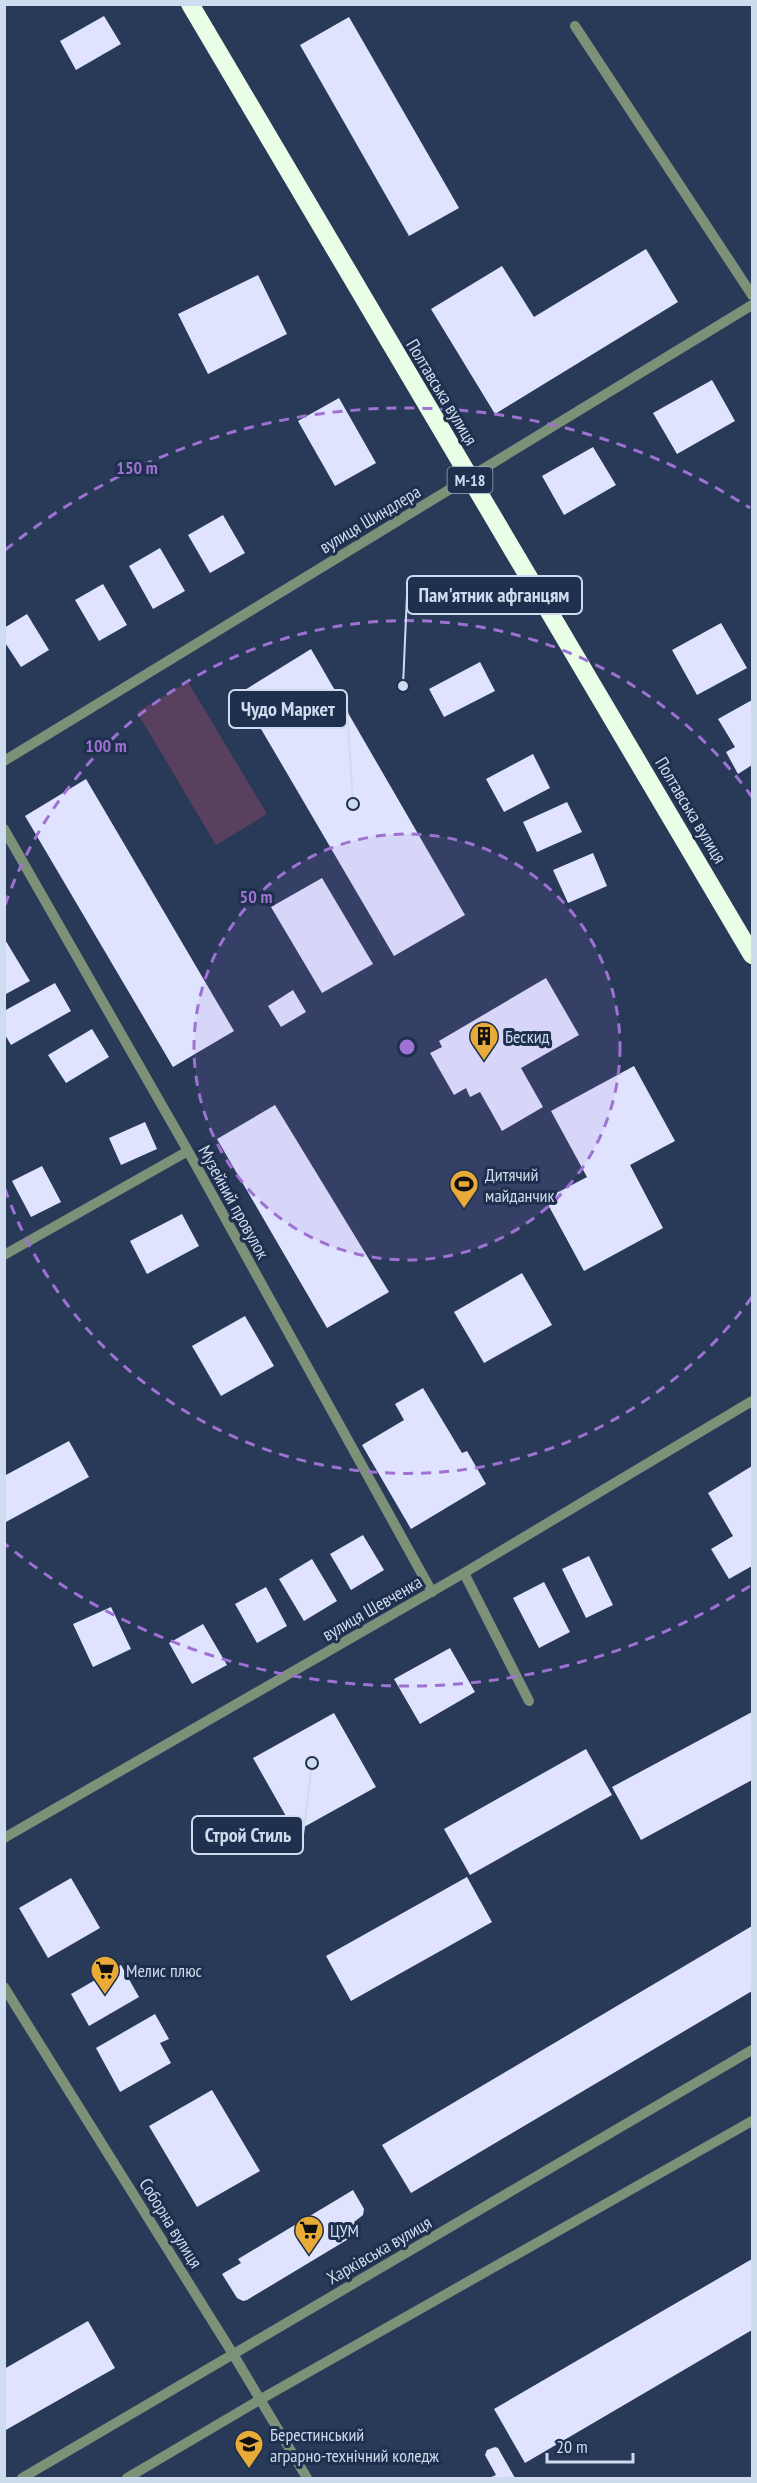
<svg xmlns="http://www.w3.org/2000/svg" width="757" height="2483" viewBox="0 0 757 2483" font-family="'PT Sans Narrow',sans-serif">
	<rect width="100%" height="100%" fill="#283a58"/>
	<!-- green -->
	<path fill="#59405f" d="M 188,682 L 267,814 L 216,845 L 137,712 Z"/>
	<!-- building -->
	<path fill="#e0e3fd" d="M 104,16 L 121,44 L 76,70 L 60,41 Z
		M 349,17 L 459,208 L 409,236 L 300,45 Z
		M 646,249 L 678,302 L 495,414 L 431,309 L 502,266 L 534,317 Z
		M 258,275 L 287,334 L 208,374 L 178,314 Z
		M 712,380 L 735,421 L 677,454 L 653,413 Z
		M 339,398 L 376,463 L 335,486 L 298,421 Z
		M 593,447 L 616,485 L 564,515 L 542,476 Z
		M 223,515 L 245,553 L 210,573 L 188,535 Z
		M 160,548 L 185,591 L 153,609 L 129,566 Z
		M 103,584 L 127,625 L 99,641 L 75,600 Z
		M 27,614 L 49,650 L 21,667 L 4,641 L 4,628 Z
		M 721,623 L 747,668 L 697,695 L 672,650 Z
		M 311,649 L 465,915 L 394,956 L 240,693 Z
		M 480,662 L 495,691 L 444,717 L 429,689 Z
		M 752,700 L 752,765 L 738,774 L 726,752 L 735,747 L 718,719 Z
		M 533,754 L 550,788 L 504,812 L 486,779 Z
		M 86,779 L 234,1031 L 173,1067 L 25,816 Z
		M 567,802 L 582,832 L 537,852 L 523,822 Z
		M 593,853 L 607,886 L 568,903 L 553,870 Z
		M 322,878 L 373,964 L 322,993 L 271,907 Z
		M 4,938 L 30,981 L 4,995 Z
		M 546,978 L 579,1035 L 521,1068 L 543,1107 L 502,1131 L 480,1092 L 470,1097 L 466,1088 L 454,1095 L 430,1053 L 442,1047 L 439,1041 Z
		M 55,983 L 71,1011 L 11,1045 L 4,1033 L 4,1011 Z
		M 293,990 L 306,1012 L 281,1027 L 268,1006 Z
		M 92,1029 L 109,1057 L 66,1083 L 48,1055 Z
		M 634,1066 L 675,1141 L 630,1165 L 663,1228 L 584,1271 L 545,1199 L 587,1177 L 551,1111 Z
		M 275,1105 L 389,1292 L 327,1328 L 217,1139 Z
		M 145,1122 L 157,1149 L 121,1165 L 109,1138 Z
		M 42,1166 L 61,1202 L 31,1217 L 12,1181 Z
		M 182,1214 L 199,1246 L 147,1274 L 130,1241 Z
		M 522,1273 L 552,1325 L 484,1363 L 454,1312 Z
		M 245,1316 L 274,1366 L 221,1396 L 192,1346 Z
		M 423,1388 L 462,1453 L 467,1451 L 486,1484 L 411,1529 L 362,1445 L 404,1420 L 395,1404 Z
		M 69,1441 L 89,1477 L 4,1523 L 4,1476 Z
		M 752,1466 L 752,1566 L 729,1579 L 711,1549 L 733,1536 L 708,1493 Z
		M 363,1535 L 384,1570 L 351,1590 L 330,1554 Z
		M 589,1556 L 613,1605 L 586,1618 L 562,1569 Z
		M 312,1559 L 337,1601 L 304,1621 L 279,1579 Z
		M 544,1582 L 570,1632 L 539,1648 L 513,1598 Z
		M 266,1587 L 287,1626 L 257,1643 L 235,1604 Z
		M 111,1607 L 131,1649 L 93,1667 L 73,1624 Z
		M 203,1624 L 227,1665 L 192,1684 L 169,1643 Z
		M 450,1648 L 475,1692 L 420,1724 L 394,1679 Z
		M 752,1712 L 752,1780 L 641,1840 L 612,1787 Z
		M 334,1713 L 376,1787 L 295,1832 L 253,1758 Z
		M 586,1749 L 612,1795 L 470,1875 L 444,1829 Z
		M 467,1877 L 492,1922 L 351,2001 L 326,1956 Z
		M 71,1878 L 100,1928 L 48,1958 L 19,1908 Z
		M 752,1926 L 752,1991 L 411,2193 L 382,2145 Z
		M 121,1965 L 139,1997 L 89,2026 L 71,1994 Z
		M 155,2014 L 169,2039 L 160,2043 L 171,2063 L 120,2092 L 96,2048 Z
		M 212,2090 L 260,2171 L 197,2207 L 149,2126 Z
		M 353,2190 L 364,2209 L 363,2215 L 354,2222 L 360,2232 L 247,2300 L 243,2301 L 237,2298 L 222,2274 L 241,2263 L 238,2259 Z
		M 752,2259 L 752,2330 L 525,2463 L 494,2409 Z
		M 88,2321 L 115,2368 L 4,2431 L 4,2369 Z
		M 495,2447 L 498,2448 L 515,2478 L 489,2478 L 496,2475 L 485,2455 L 487,2450 Z"/>
	<g fill="none" stroke-linecap="round" stroke-linejoin="round">
		<!-- minor -->
		<path stroke="#7d9078" stroke-width="10" d="M 575,26 L 752,295
			M 4,761 L 752,305
			M 4,829 L 188,1151 L 432,1592
			M 4,1255 L 188,1151
			M 464,1573 L 529,1701
			M 4,1838 L 464,1573 L 752,1401
			M 4,1987 L 233,2354 L 307,2478
			M 22,2478 L 752,2050
			M 127,2478 L 261,2399 L 752,2121"/>
		<!-- highway -->
		<path stroke="#eafde6" stroke-width="18" d="M 190,4 L 752,955"/>
	</g>
	<!-- distance rings -->
	<circle cx="407" cy="1047" r="213" fill="#9d72d2" fill-opacity=".12"/>
	<g fill="none" stroke="#9d72d2" stroke-width="3" stroke-dasharray="10 8">
		<circle cx="407" cy="1047" r="213"/>
		<path d="M752 1297A426 426 0 0 1 5 1189M5 905A426 426 0 0 1 752 797"/>
		<path d="M750 1586A639 639 0 0 1 5 1544M5 550A639 639 0 0 1 750 508"/>
	</g>
	<!-- icons -->
	<defs>
		<g id="building-pin" transform="scale(1.5)"><path d="M0 17L-7.5 6A9.5 9.5 0 1 1 7.5 6Z" fill="#e8ab37" stroke="#1e304d"/><path d="M-4-6H4V6H1V3H-1V6H-4ZM-2.5-4.3h1.7v1.8h-1.7ZM.8-4.3h1.7v1.8H.8ZM-2.5-1h1.7V.8h-1.7ZM.8-1h1.7V.8H.8Z" fill="#111"/></g>
		<g id="stadium-pin" transform="scale(1.5)"><path d="M0 17L-7.5 6A9.5 9.5 0 1 1 7.5 6Z" fill="#e8ab37" stroke="#1e304d"/><path d="M0-5a6.5 5 0 1 0 0 10a6.5 5 0 1 0 0-10ZM-3.5-1.8h7v3.6h-7Z" fill="#111"/></g>
		<g id="supermarket-pin" transform="scale(1.5)"><path d="M0 17L-7.5 6A9.5 9.5 0 1 1 7.5 6Z" fill="#e8ab37" stroke="#1e304d"/><path d="M-6-5.5h2.5l.6 2H6L4.5 2H-2.5L-4.4-4H-6ZM-1.5 3.2a1.3 1.3 0 1 0 .1 0ZM3 3.2a1.3 1.3 0 1 0 .1 0Z" fill="#111"/></g>
		<g id="university-pin" transform="scale(1.5)"><path d="M0 17L-7.5 6A9.5 9.5 0 1 1 7.5 6Z" fill="#e8ab37" stroke="#1e304d"/><path d="M0-5L7-2L0 1L-7-2ZM-4 1L0 2.5L4 1V4Q0 6-4 4Z" fill="#111"/></g>
	</defs>
	<g fill-rule="evenodd">
		<use href="#building-pin" x="484" y="1036"/>
		<use href="#stadium-pin" x="464" y="1184"/>
		<use href="#supermarket-pin" x="105" y="1970"/>
		<use href="#supermarket-pin" x="309" y="2230"/>
		<use href="#university-pin" x="249" y="2444"/>
	</g>
	<g text-anchor="middle" dominant-baseline="central" stroke-width="6" stroke-linejoin="round" paint-order="stroke">
		<!-- shield labels -->
		<rect fill="#1e304d" stroke="#9aa8be" stroke-width="1.5" x="447.5" y="467" width="45" height="26" rx="4.5"/>
		<g font-size="16" font-weight="bold" fill="#cfdbee">
			<text x="470" y="480">М-18</text>
		</g>
		<!-- street labels -->
		<g font-size="18" fill="#cfdbee" stroke="#1e304d">
			<text transform="translate(442 392) rotate(59)">Полтавська вулиця</text>
			<text transform="translate(370 519) rotate(-31)">вулиця Шиндлера</text>
			<text transform="translate(691 810) rotate(59)">Полтавська вулиця</text>
			<text transform="translate(234 1202) rotate(61)">Музейний провулок</text>
			<text transform="translate(372 1608) rotate(-30)">вулиця Шевченка</text>
			<text transform="translate(171 2223) rotate(58)">Соборна вулиця</text>
			<text transform="translate(379 2250) rotate(-30)">Харківська вулиця</text>
		</g>
		<!-- poi labels -->
		<g font-size="18" fill="#cfdbee" stroke="#1e304d" text-anchor="start">
			<text x="505" y="1036">Бескид</text>
			<text x="485" y="1174">Дитячий<tspan x="485" dy="21">майданчик</tspan></text>
			<text x="126" y="1970">Мелис плюс</text>
			<text x="330" y="2230">ЦУМ</text>
			<text x="270" y="2434">Берестинський<tspan x="270" dy="21">аграрно-технічний коледж</tspan></text>
		</g>
	</g>
	<circle cx="407" cy="1047" r="9" fill="#9d72d2" stroke="#1e304d" stroke-width="3"/>
	<g font-size="18" text-anchor="middle" font-weight="bold" fill="#9d72d2" stroke="#1e304d" stroke-width="6" stroke-linejoin="round" paint-order="stroke">
		<text x="137" y="474">150 m</text>
		<text x="106" y="752">100 m</text>
		<text x="256" y="903">50 m</text>
	</g>
	<!-- callouts -->
	<path fill="none" stroke="#cfdbee" stroke-width="2" d="M403 686L407 595M353 804L347 709M312 1763L303 1835"/>
	<g fill="#cfdbee" stroke="#1e304d" stroke-width="2">
		<circle cx="403" cy="686" r="6"/>
		<circle cx="353" cy="804" r="6"/>
		<circle cx="312" cy="1763" r="6"/>
	</g>
	<g fill="#1e304d" stroke="#cfdbee" stroke-width="2">
		<rect x="407" y="576" width="175" height="38" rx="6"/>
		<rect x="229" y="690" width="118" height="38" rx="6"/>
		<rect x="192" y="1816" width="111" height="38" rx="6"/>
	</g>
	<g font-size="20" text-anchor="middle" font-weight="bold" fill="#cfdbee">
		<text x="494" y="602">Пам'ятник афганцям</text>
		<text x="288" y="716">Чудо Маркет</text>
		<text x="248" y="1842">Строй Стиль</text>
	</g>
	<!-- border -->
	<rect width="757" height="2483" fill="none" stroke="#cfdbee" stroke-width="12"/>
	<!-- scale -->
	<path d="M547 2453v9h86v-9" fill="none" stroke="#cfdbee" stroke-width="3"/>
	<text x="556" y="2453" font-size="18" fill="#cfdbee" stroke="#1e304d" stroke-width="4.5" paint-order="stroke">20 m</text>
</svg>
